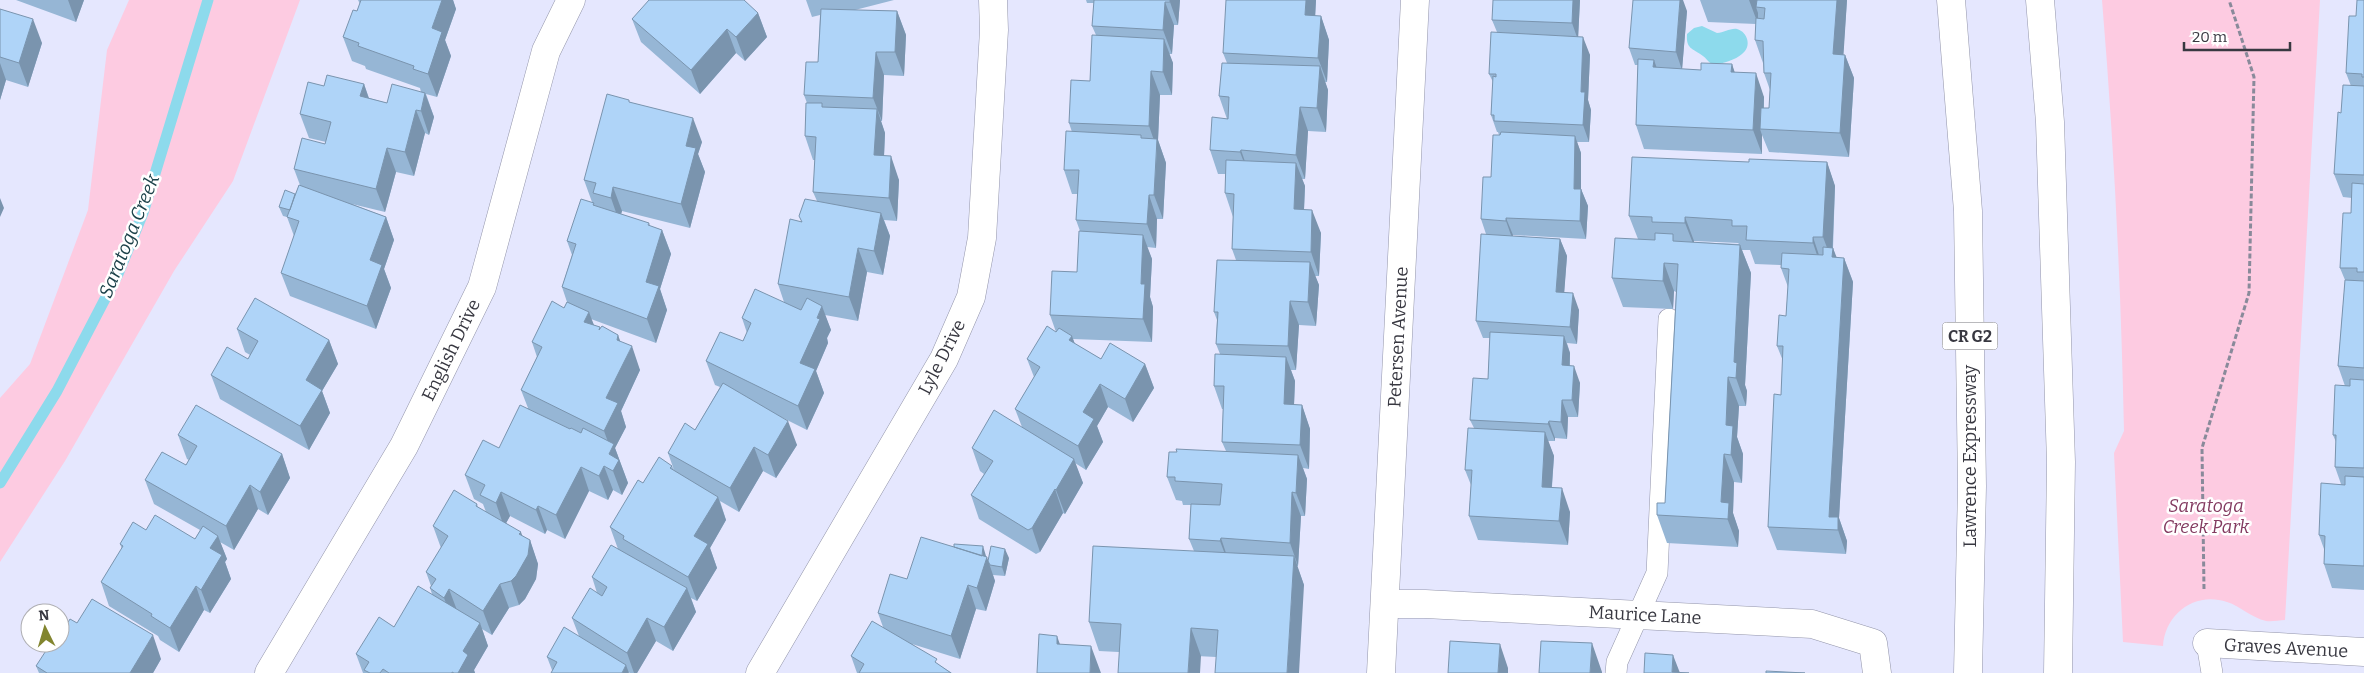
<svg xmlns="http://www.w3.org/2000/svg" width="2364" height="673" viewBox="0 0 2364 673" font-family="Bitter,serif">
	<rect width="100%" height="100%" fill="#e5e7fe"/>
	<!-- green -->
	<path fill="#fdcbe1" d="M 129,0 L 300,0 L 233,181 L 174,271 L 65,461 L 0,562 L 0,398 L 30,364 L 88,210 L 107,50 Z
		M 2102,0 L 2320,0 L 2285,620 C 2279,620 2272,622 2266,621 C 2252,618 2240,606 2227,602 C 2195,591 2165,614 2163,646 L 2123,642 L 2114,453 L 2124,431 C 2121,287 2114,144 2102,0 Z"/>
	<!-- water -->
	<path fill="#8ddaec" d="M 1702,26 L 1717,33 C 1724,33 1730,28 1737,29 C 1748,32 1752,47 1742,54 C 1735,60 1721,65 1712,64 C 1708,62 1706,58 1703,56 C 1692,48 1686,49 1687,34 L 1694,28 Z"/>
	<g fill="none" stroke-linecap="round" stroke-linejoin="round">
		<!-- stream -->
		<path stroke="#8ddaec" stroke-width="11" d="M 0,483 L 57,391 L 118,274 L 143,213 L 208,0"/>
		<!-- service casing -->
		<g stroke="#9395aa" stroke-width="22">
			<path id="service" d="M 2207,643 L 2212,673
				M 1616,673 L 1617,662 L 1657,573 L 1669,319"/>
		</g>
		<!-- minor casing -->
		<g stroke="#9395aa" stroke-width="29">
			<path id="minor" d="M 1385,604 L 1425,604 L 1812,624 L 1873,643 L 1877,673
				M 2207,643 L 2364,652
				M 269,673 L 404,446 L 482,287 L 546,51 L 571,0
				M 760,673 L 944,359 L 971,297 L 982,238 L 994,30 L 993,0
				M 1381,673 L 1415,0"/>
		</g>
		<!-- trunk casing -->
		<g stroke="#9395aa" stroke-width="29">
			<path id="trunk" d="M 1951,0 L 1968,211 L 1972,486 L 1968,673
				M 2040,0 L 2050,122 L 2061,462 L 2058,673"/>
		</g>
		<!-- path -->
		<path stroke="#898a9a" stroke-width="3" stroke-dasharray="5 2.5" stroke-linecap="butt" d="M 2204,589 L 2202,448 L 2249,293 L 2254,77 L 2229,0"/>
		<!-- service -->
		<use href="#service" stroke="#fff" stroke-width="21"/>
		<!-- minor -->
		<use href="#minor" stroke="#fff" stroke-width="28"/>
		<!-- trunk -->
		<use href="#trunk" stroke="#fff" stroke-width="28"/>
	</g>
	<!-- wall -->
	<path fill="#96b6d5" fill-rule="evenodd" d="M 16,0 L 84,0 L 76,22 Z
		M 358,0 L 453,0 L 456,9 L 445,40 L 451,56 L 437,97 L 426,94 L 434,117 L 429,135 L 425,133 L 414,176 L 396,172 L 385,212 L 352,204 L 386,217 L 394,240 L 384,269 L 391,288 L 376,329 L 290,296 L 281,273 L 294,236 L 287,217 L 283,216 L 279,207 L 295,194 L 300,185 L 294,169 L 325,144 L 326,142 L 309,138 L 300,114 L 324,86 L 364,84 L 369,98 L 387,103 L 421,92 L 420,88 L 366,69 L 365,66 L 352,61 L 343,37 L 357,11 L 360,4 Z
		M 806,0 L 894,0 L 855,10 L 897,11 L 906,35 L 904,76 L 884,75 L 882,121 L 881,121 L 885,133 L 884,156 L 899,180 L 897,221 L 884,220 L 890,236 L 883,275 L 867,272 L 858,321 L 825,315 L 831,330 L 827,338 L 828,343 L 816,371 L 824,393 L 807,430 L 781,417 L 797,445 L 776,478 L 763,471 L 739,512 L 720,501 L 726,520 L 710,548 L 717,568 L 697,601 L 691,598 L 696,612 L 673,651 L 656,641 L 637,673 L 630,673 L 628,672 L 552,670 L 547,657 L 579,636 L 572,618 L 597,593 L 592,577 L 618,549 L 610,527 L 643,483 L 672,466 L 674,470 L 668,453 L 695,430 L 720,387 L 715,385 L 706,361 L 743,341 L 747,333 L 742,318 L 784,302 L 778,284 L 801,222 L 817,201 L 813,192 L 815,160 L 813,160 L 805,136 L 807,103 L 804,95 L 818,62 L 820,15 L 812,17 Z
		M 1086,0 L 1180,0 L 1178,25 L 1174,25 L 1172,54 L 1169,54 L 1173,63 L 1172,95 L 1160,95 L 1158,140 L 1166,163 L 1163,219 L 1157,219 L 1156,248 L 1147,247 L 1152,259 L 1150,297 L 1153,307 L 1152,342 L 1073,339 L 1075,344 L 1101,359 L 1145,364 L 1154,388 L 1133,422 L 1108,407 L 1097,426 L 1103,442 L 1086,470 L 1075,463 L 1083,483 L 1065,514 L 1063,513 L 1040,552 L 1036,554 L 979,519 L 971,495 L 984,474 L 980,471 L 972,448 L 1022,427 L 1015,409 L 1034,377 L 1027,359 L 1056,332 L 1050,315 L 1077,272 L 1080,231 L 1076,220 L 1078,194 L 1072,194 L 1064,170 L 1072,132 L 1069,123 L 1090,81 L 1096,35 L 1092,26 L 1094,3 L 1087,3 Z
		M 1316,0 L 1315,16 L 1321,16 L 1329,40 L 1327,82 L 1325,82 L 1328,90 L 1326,132 L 1308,131 L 1305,179 L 1302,179 L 1305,186 L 1304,209 L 1321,233 L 1319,276 L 1315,276 L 1319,285 L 1316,326 L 1299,325 L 1296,370 L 1291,370 L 1295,381 L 1294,405 L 1302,405 L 1310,429 L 1309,469 L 1303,468 L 1307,479 L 1305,516 L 1301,516 L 1298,566 L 1297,566 L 1304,585 L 1216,657 L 1099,651 L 1089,622 L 1194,551 L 1189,539 L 1191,505 L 1183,505 L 1182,501 L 1176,500 L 1167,477 L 1177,452 L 1226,451 L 1222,442 L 1223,409 L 1222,409 L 1214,386 L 1220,354 L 1216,344 L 1217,320 L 1214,312 L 1236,260 L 1232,249 L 1233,217 L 1225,193 L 1226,174 L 1218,174 L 1210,150 L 1227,119 L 1219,96 L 1227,63 L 1223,53 Z
		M 1580,0 L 1578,37 L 1590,55 L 1588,100 L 1591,110 L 1589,142 L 1577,142 L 1581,153 L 1581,189 L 1588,206 L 1586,239 L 1513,235 L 1513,236 L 1560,239 L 1567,256 L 1564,292 L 1579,310 L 1577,344 L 1567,343 L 1570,353 L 1570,366 L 1580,383 L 1578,417 L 1568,417 L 1567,439 L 1555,438 L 1555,441 L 1548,441 L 1554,456 L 1552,487 L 1570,512 L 1568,545 L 1478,540 L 1469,516 L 1471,485 L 1465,470 L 1474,428 L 1470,420 L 1488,379 L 1490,338 L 1483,338 L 1476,321 L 1486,234 L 1481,219 L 1491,177 L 1499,135 L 1498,132 L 1497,132 L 1491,115 L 1493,82 L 1489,74 L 1497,32 L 1492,20 Z
		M 1700,0 L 1847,0 L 1843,55 L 1845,55 L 1854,78 L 1849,157 L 1769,152 L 1762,135 L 1762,154 L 1644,149 L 1636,125 L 1638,65 L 1635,65 L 1629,48 L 1687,11 L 1682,69 L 1701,70 L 1732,64 L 1734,72 L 1764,97 L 1764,108 L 1769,108 L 1770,90 L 1764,73 L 1763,63 L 1755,40 L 1756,24 L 1708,22 Z
		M 2364,0 L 2364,590 L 2332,588 L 2324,564 L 2324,549 L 2319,535 L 2341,484 L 2335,467 L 2336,442 L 2333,435 L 2345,386 L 2338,366 L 2345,280 L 2340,268 L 2351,213 L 2352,198 L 2343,197 L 2334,174 L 2341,113 L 2351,86 L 2346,73 L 2356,16 Z
		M 0,9 L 42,43 L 28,87 L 6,80 L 0,100 Z
		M 758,13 L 767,37 L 745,61 L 736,53 L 700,94 L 641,42 L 632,19 Z
		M 630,102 L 702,142 L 698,154 L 705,172 L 690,228 L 622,211 L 621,214 L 650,226 L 662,230 L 671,254 L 660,289 L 667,310 L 656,343 L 591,319 L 594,325 L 618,335 L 620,341 L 640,370 L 621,411 L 626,427 L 615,448 L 628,483 L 622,495 L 613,490 L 608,500 L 589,491 L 565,539 L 547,530 L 545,534 L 510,516 L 506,523 L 522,536 L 530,540 L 538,564 L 536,579 L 525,599 L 519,605 L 509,608 L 492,635 L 482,629 L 488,646 L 474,670 L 475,673 L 363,673 L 356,654 L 394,627 L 432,594 L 430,588 L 431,586 L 426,572 L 441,548 L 433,526 L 477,504 L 478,507 L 486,512 L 483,504 L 474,499 L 465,475 L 499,448 L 528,408 L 521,390 L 537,357 L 532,342 L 564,308 L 567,302 L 562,287 L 572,255 L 567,241 L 592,202 L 584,180 Z
		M 1749,162 L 1827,162 L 1835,186 L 1833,248 L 1836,258 L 1844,258 L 1853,282 L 1839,518 L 1847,541 L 1846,554 L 1777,550 L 1768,527 L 1781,395 L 1783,361 L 1777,346 L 1786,316 L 1788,287 L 1781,268 L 1781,265 L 1755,264 L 1750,250 L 1742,250 L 1751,273 L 1745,385 L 1747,391 L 1746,406 L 1739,406 L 1737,437 L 1743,454 L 1742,483 L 1734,482 L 1733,513 L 1739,531 L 1738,547 L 1667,543 L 1657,515 L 1665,503 L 1676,292 L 1674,291 L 1673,309 L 1623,307 L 1612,278 L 1638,239 L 1629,216 ZM 1694,241 L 1738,243 L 1739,244 L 1694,242 Z
		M 237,329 L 329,340 L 338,364 L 322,391 L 330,413 L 309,450 L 220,399 L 211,375 L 248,359 L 250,355 L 245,352 Z
		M 178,435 L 282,454 L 290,478 L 268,515 L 258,509 L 234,550 L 220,542 L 227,559 L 225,562 L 231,579 L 210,613 L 204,610 L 179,652 L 160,640 L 158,636 L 109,606 L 101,582 L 122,549 L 120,544 L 146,530 L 195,539 L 200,530 L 154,504 L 145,480 L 186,465 L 189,460 L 187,459 Z
		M 954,547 L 986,556 L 988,561 L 1009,558 L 1005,576 L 993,575 L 995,581 L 986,611 L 976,609 L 960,659 L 912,644 L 939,665 L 952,673 L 857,673 L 851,656 L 883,627 L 878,613 L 907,579 Z
		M 77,623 L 161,659 L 153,673 L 39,673 L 36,666 L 56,643 Z"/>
	<!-- shaded-wall -->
	<path fill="#7a94ae" d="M 68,0 L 84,0 L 76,22 Z
		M 442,0 L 453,0 L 456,9 L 445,40 L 451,56 L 437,97 L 428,74 L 432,28 Z
		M 1170,0 L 1180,0 L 1178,25 L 1170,2 Z
		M 1306,0 L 1316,0 L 1314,39 L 1305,15 Z
		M 1573,0 L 1580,0 L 1578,40 L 1572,23 Z
		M 1680,0 L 1683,0 L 1687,11 L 1682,70 L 1676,52 Z
		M 1749,0 L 1758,0 L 1756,7 L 1758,13 L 1758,24 Z
		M 1837,0 L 1847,0 L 1842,78 L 1833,54 Z
		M 1165,2 L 1174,25 L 1172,54 L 1163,30 Z
		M 897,11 L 906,35 L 904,76 L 895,52 Z
		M 758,13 L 767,37 L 745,61 L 736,37 Z
		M 1321,16 L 1329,40 L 1327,82 L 1318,58 Z
		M 33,19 L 42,43 L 28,87 L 19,63 Z
		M 727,29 L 736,53 L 700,94 L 691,70 Z
		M 1583,37 L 1590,55 L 1588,100 L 1591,110 L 1589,142 L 1583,125 L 1581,92 Z
		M 1164,39 L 1173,63 L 1172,95 L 1163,72 Z
		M 876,52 L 884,75 L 882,121 L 873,98 Z
		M 1845,55 L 1854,78 L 1849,157 L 1840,133 Z
		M 1654,60 L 1662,83 L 1653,67 Z
		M 0,63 L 6,80 L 0,100 Z
		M 1732,64 L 1740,88 L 1731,72 Z
		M 1320,66 L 1328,90 L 1326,132 L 1317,108 Z
		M 1151,71 L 1160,95 L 1158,140 L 1166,163 L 1163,219 L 1154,195 L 1157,149 L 1149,126 Z
		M 1756,73 L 1764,97 L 1763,129 L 1760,129 L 1762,135 L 1762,154 L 1753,130 Z
		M 364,84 L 372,108 L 360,96 Z
		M 425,93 L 434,117 L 429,135 L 421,111 Z
		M 1300,107 L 1308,131 L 1305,179 L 1296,155 Z
		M 877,109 L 885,133 L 883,179 L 874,155 Z
		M 416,110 L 425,133 L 414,176 L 405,152 Z
		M 693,118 L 702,142 L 698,154 L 705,172 L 690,228 L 681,204 L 686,146 Z
		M 1575,136 L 1581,153 L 1581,202 L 1581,189 L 1588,206 L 1586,239 L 1580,221 L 1574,189 Z
		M 387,148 L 396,172 L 385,212 L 376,189 Z
		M 1241,150 L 1249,173 L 1249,176 L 1240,152 Z
		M 891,156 L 899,180 L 897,221 L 889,198 Z
		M 1827,162 L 1835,186 L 1832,261 L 1823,237 Z
		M 1296,163 L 1305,186 L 1303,233 L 1294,209 Z
		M 613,187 L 622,211 L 619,221 L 611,198 Z
		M 1149,195 L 1157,219 L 1156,248 L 1147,224 Z
		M 0,198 L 4,208 L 0,217 Z
		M 1312,210 L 1321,233 L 1319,276 L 1311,252 Z
		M 881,213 L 890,236 L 883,275 L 874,251 Z
		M 386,217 L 394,240 L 384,269 L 391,288 L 376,329 L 367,306 L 370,260 Z
		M 1685,217 L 1694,241 L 1694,246 L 1685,223 Z
		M 1506,218 L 1513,235 L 1512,238 L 1506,221 Z
		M 649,223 L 657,246 L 662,230 L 671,254 L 660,289 L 667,310 L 656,343 L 647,319 L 646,282 Z
		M 1143,235 L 1152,259 L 1150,297 L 1153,307 L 1152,342 L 1143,319 L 1141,284 Z
		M 1813,237 L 1821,261 L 1821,267 L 1813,243 Z
		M 1560,239 L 1567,256 L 1563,309 L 1556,292 Z
		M 1740,245 L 1751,273 L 1745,385 L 1747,391 L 1746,406 L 1736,378 L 1734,362 Z
		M 858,248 L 867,272 L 858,321 L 849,297 Z
		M 1833,248 L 1842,271 L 1832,257 Z
		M 1844,258 L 1853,282 L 1839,518 L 1847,541 L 1846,554 L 1838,530 L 1829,517 Z
		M 1310,262 L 1319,285 L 1316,326 L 1308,302 Z
		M 1664,263 L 1674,291 L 1673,309 L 1663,281 Z
		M 1573,293 L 1579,310 L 1577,344 L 1570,327 Z
		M 1290,301 L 1299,325 L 1296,370 L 1288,346 Z
		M 822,306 L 831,330 L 827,338 L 828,343 L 816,371 L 824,393 L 807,430 L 798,406 L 800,363 Z
		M 589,312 L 598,336 L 584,322 Z
		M 618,335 L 626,358 L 632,346 L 640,370 L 621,411 L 626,427 L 615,448 L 628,483 L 622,495 L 613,471 L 609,454 L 611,450 L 604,431 L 606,398 Z
		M 1072,336 L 1080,359 L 1069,340 Z
		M 1564,336 L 1570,353 L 1569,382 L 1562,365 Z
		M 329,340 L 338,364 L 322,391 L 330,413 L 309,450 L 300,426 L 306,380 Z
		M 1286,357 L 1295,381 L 1293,428 L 1284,404 Z
		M 1145,364 L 1154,388 L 1133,422 L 1125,399 Z
		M 1574,366 L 1580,383 L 1578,417 L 1572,400 Z
		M 1728,377 L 1739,406 L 1737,437 L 1743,454 L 1742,483 L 1731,455 L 1726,425 Z
		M 1100,384 L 1108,407 L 1097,426 L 1103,442 L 1086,470 L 1078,446 L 1083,412 Z
		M 1562,400 L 1568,417 L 1567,439 L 1561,422 Z
		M 1302,405 L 1310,429 L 1309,469 L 1300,445 Z
		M 788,421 L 797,445 L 776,478 L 768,455 Z
		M 1549,421 L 1555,438 L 1555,441 L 1548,424 Z
		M 1545,432 L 1554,456 L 1550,510 L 1542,487 Z
		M 754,447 L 763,471 L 739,512 L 730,488 Z
		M 282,454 L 290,478 L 268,515 L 260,492 Z
		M 1724,454 L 1734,482 L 1733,513 L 1739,531 L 1738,547 L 1721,502 Z
		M 1298,455 L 1307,479 L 1305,516 L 1296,493 Z
		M 1074,459 L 1083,483 L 1065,514 L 1056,490 Z
		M 604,466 L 613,490 L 608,500 L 599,476 Z
		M 581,467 L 589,491 L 565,539 L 556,515 Z
		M 250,485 L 258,509 L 234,550 L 226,526 Z
		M 1562,488 L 1570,512 L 1568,545 L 1559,521 Z
		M 1055,489 L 1063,513 L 1040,552 L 1032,528 Z
		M 501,492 L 510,516 L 504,527 L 496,503 Z
		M 1292,492 L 1301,516 L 1298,566 L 1290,543 Z
		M 718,497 L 726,520 L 710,548 L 717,568 L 697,601 L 688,577 L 694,536 Z
		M 538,506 L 547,530 L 545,534 L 536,510 Z
		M 521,532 L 528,552 L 530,540 L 538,564 L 536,579 L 525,599 L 519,605 L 511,581 L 519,534 Z
		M 218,536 L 227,559 L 225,562 L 231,579 L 210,613 L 201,590 L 210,548 Z
		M 1221,538 L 1229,562 L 1229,565 L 1220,541 Z
		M 983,546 L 986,556 L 986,560 L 987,557 L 995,581 L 986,611 L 977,588 L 982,561 Z
		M 1005,549 L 1009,558 L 1005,576 L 1002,567 Z
		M 1294,556 L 1304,585 L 1299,673 L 1287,673 Z
		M 500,584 L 509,608 L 492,635 L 483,611 Z
		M 968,585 L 976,609 L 960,659 L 951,636 Z
		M 196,586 L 204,610 L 179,652 L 170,628 Z
		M 687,588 L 696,612 L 673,651 L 664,627 Z
		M 449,589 L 458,613 L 453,621 L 444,598 Z
		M 647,618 L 656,641 L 637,673 L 634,673 L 627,653 Z
		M 480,623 L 488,646 L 474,670 L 475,673 L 458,673 L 463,651 Z
		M 1191,628 L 1201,656 L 1200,673 L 1188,673 Z
		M 153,635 L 161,659 L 153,673 L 130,673 Z
		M 1057,636 L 1067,664 L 1057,644 Z
		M 1592,643 L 1602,672 L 1602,673 L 1590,673 Z
		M 1500,644 L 1508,668 L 1508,673 L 1498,673 Z
		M 1091,646 L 1101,673 L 1090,673 Z
		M 1673,655 L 1680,673 L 1672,673 Z
		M 626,665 L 629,673 L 622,673 Z"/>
	<!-- building -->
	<path fill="#afd4f8" stroke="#7a94ae" d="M 361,0 L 442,0 L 432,28 L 442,32 L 428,74 L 413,69 L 414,66 L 358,46 L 359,43 L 343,37 L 353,10 L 357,11 Z
		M 649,0 L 744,0 L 758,13 L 736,37 L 727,29 L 691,70 L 632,19 Z
		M 1094,0 L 1170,0 L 1170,2 L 1165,2 L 1163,30 L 1092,26 Z
		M 1226,0 L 1306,0 L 1305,15 L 1321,16 L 1318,58 L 1223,53 Z
		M 1493,0 L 1573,0 L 1572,23 L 1492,20 Z
		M 1633,0 L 1680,0 L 1676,52 L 1629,48 Z
		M 1757,0 L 1837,0 L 1833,54 L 1845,55 L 1840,133 L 1760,129 L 1761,108 L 1769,108 L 1771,73 L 1764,73 L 1763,41 L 1755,40 L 1756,18 L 1764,19 L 1765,8 L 1756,7 Z
		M 2357,0 L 2364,0 L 2364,77 L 2362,77 L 2362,74 L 2346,73 L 2349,16 L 2356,16 Z
		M 0,9 L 33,19 L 19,63 L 0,57 Z
		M 821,9 L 897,11 L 895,52 L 876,52 L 873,98 L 804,95 L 806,62 L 818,62 Z
		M 1491,32 L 1583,37 L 1581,92 L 1585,92 L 1583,125 L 1494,121 L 1494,115 L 1491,115 L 1493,76 L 1496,77 L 1496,74 L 1489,74 Z
		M 1092,35 L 1164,39 L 1163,72 L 1151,71 L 1149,126 L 1069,123 L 1071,80 L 1090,81 Z
		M 1638,59 L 1654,60 L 1653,67 L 1701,70 L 1701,63 L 1732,64 L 1731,72 L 1756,73 L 1753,130 L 1636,125 Z
		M 1222,63 L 1320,66 L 1317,108 L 1300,107 L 1296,155 L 1241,150 L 1240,152 L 1210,150 L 1212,117 L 1228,119 L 1229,97 L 1219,96 Z
		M 327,75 L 364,84 L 360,96 L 387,103 L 392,84 L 425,93 L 421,111 L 416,110 L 405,152 L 387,148 L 376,189 L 294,169 L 302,138 L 325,144 L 331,122 L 300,114 L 308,82 L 324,86 Z
		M 2343,85 L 2364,86 L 2364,175 L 2334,174 L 2338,112 L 2341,113 Z
		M 607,94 L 629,100 L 629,102 L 693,118 L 686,146 L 696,148 L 681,204 L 613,187 L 611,198 L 593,193 L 596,183 L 584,180 Z
		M 806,103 L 822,103 L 822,107 L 877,109 L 874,155 L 891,156 L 889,198 L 813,192 L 816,137 L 805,136 Z
		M 1066,131 L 1141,135 L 1141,138 L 1157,139 L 1154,195 L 1149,195 L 1147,224 L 1076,220 L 1079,170 L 1064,170 Z
		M 1501,132 L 1575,136 L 1574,189 L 1581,189 L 1580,221 L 1506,218 L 1506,221 L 1481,219 L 1483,177 L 1491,177 L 1493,135 L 1500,135 Z
		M 1632,157 L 1749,162 L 1749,159 L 1827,162 L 1823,237 L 1813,237 L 1813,243 L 1746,240 L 1747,226 L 1732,226 L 1732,220 L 1685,217 L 1685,223 L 1652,222 L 1652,217 L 1629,216 Z
		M 1226,160 L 1296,163 L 1294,209 L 1312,210 L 1311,252 L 1232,249 L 1234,194 L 1225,193 Z
		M 2352,183 L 2364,184 L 2364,272 L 2357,272 L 2357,268 L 2340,268 L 2343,213 L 2351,213 Z
		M 299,185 L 386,217 L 370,260 L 382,265 L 367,306 L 281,273 L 299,221 L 287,217 Z
		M 285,190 L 295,194 L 290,210 L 279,207 Z
		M 581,199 L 594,203 L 593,205 L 649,223 L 648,225 L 662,230 L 646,282 L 659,286 L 647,319 L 562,287 L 576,244 L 567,241 Z
		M 805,199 L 881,213 L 874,251 L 858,248 L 849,297 L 778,284 L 790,219 L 802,222 L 799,216 Z
		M 1079,231 L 1143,235 L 1141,284 L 1145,284 L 1143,319 L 1050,315 L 1052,271 L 1077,272 Z
		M 1655,233 L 1673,234 L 1673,241 L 1740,245 L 1734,362 L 1737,363 L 1736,378 L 1728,377 L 1726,425 L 1733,426 L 1731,455 L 1724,454 L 1721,502 L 1729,503 L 1728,519 L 1657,515 L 1657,503 L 1665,503 L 1678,264 L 1664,263 L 1663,281 L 1612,278 L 1615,238 L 1655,240 Z
		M 1481,234 L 1560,239 L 1556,292 L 1573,293 L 1570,327 L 1476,321 Z
		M 1823,247 L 1833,248 L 1832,257 L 1844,258 L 1829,517 L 1838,517 L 1838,530 L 1768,527 L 1774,394 L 1781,395 L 1783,346 L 1777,346 L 1779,315 L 1786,316 L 1789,269 L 1781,268 L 1782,253 L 1823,255 Z
		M 1217,260 L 1310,262 L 1308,302 L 1290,301 L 1288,346 L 1216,344 L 1218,312 L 1214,312 Z
		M 2345,280 L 2364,281 L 2364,368 L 2338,366 Z
		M 755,289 L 801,310 L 807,298 L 822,306 L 817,318 L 820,319 L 800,363 L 815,369 L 798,406 L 706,361 L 720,332 L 743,341 L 751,323 L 742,318 Z
		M 255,298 L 329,340 L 306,380 L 322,390 L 300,426 L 211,375 L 227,347 L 248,359 L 258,341 L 237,329 Z
		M 552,301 L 564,308 L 567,302 L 589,312 L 584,322 L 600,327 L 599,330 L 602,326 L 618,335 L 617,340 L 632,346 L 606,398 L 618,403 L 604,431 L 521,390 L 542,347 L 532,342 Z
		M 1047,326 L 1056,332 L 1059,328 L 1072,336 L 1069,340 L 1101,359 L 1110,343 L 1145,364 L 1125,399 L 1100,384 L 1083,412 L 1094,419 L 1078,446 L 1015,409 L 1040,367 L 1027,359 Z
		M 1490,332 L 1564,336 L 1562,365 L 1574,366 L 1572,400 L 1562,400 L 1561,422 L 1549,421 L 1548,424 L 1470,420 L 1473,378 L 1488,379 Z
		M 1215,354 L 1286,357 L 1284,404 L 1302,405 L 1300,445 L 1222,442 L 1224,386 L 1214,386 Z
		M 2350,379 L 2364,380 L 2364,468 L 2335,467 L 2336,435 L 2333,435 L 2335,385 L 2350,386 Z
		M 723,383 L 788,421 L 768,455 L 754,447 L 730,488 L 668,453 L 685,423 L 695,430 Z
		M 196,405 L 282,454 L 260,492 L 250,485 L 226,526 L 145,480 L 162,452 L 186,465 L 197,446 L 178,435 Z
		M 520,405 L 570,429 L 571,428 L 581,433 L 583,428 L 614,444 L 609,454 L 619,460 L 613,471 L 604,466 L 599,476 L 581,467 L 556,515 L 538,506 L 536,510 L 501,492 L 496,503 L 480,495 L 485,485 L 465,475 L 483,440 L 499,448 Z
		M 994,410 L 1074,459 L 1056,490 L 1055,489 L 1032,528 L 1028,530 L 971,495 L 993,461 L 972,448 Z
		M 1468,428 L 1545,432 L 1542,487 L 1562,488 L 1559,521 L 1469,516 L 1472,470 L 1465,470 Z
		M 1176,449 L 1298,455 L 1296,493 L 1292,492 L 1290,543 L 1221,538 L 1220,541 L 1189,539 L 1191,504 L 1220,505 L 1222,484 L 1175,481 L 1175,477 L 1167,477 L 1169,452 L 1177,452 Z
		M 659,457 L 672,466 L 670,468 L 718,497 L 694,536 L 708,544 L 688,577 L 623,539 L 624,536 L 610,527 L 638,480 L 643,483 Z
		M 2345,476 L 2364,477 L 2364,566 L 2324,564 L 2325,536 L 2319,535 L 2321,483 L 2345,485 Z
		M 454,490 L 477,504 L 476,506 L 521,532 L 519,534 L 530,540 L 528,555 L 516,576 L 511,581 L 500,584 L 483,611 L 449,589 L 444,598 L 430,588 L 436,579 L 426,572 L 448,536 L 433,526 Z
		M 155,515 L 195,539 L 203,526 L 218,536 L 210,548 L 222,555 L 201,590 L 196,586 L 170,628 L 151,616 L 152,614 L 101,582 L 123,546 L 120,544 L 133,522 L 146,530 Z
		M 921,537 L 987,557 L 977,588 L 968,585 L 951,636 L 878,613 L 890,574 L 907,579 Z
		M 954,544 L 983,546 L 982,556 L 954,547 Z
		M 611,545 L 687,588 L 664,627 L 647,618 L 627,653 L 572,618 L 590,588 L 602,596 L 607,587 L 592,577 Z
		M 991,546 L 1005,549 L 1002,567 L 990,565 L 988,561 Z
		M 1093,546 L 1294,556 L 1287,673 L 1215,673 L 1218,630 L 1191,628 L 1188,673 L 1118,673 L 1121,624 L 1089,622 Z
		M 418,586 L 480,623 L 463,651 L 468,655 L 458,673 L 454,673 L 452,672 L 452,673 L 389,673 L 383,669 L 380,673 L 370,673 L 364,670 L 369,662 L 356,654 L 379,617 L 394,627 Z
		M 92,599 L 153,635 L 130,673 L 47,673 L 36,666 L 51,643 L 60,643 L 60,636 L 70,619 L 77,623 Z
		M 872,621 L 937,659 L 935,662 L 951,673 L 859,673 L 864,664 L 851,656 Z
		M 564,627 L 626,665 L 622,673 L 551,673 L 557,662 L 547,657 Z
		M 1039,634 L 1057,636 L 1057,644 L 1091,646 L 1090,673 L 1037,673 Z
		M 1450,641 L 1500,644 L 1498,673 L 1448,673 Z
		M 1541,641 L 1592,643 L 1590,673 L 1539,673 Z
		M 1645,653 L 1673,655 L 1672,672 L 1689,673 L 1644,673 Z
		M 1766,671 L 1805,673 L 1766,673 Z"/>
	<g text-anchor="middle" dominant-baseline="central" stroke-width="5" stroke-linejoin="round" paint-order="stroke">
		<!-- shield labels -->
		<rect fill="#fff" stroke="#74747a" stroke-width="1" x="1942.5" y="322.5" width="55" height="27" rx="4"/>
		<g font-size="16" font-weight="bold" fill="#383841">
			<text x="1970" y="336">CR G2</text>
		</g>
		<!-- street labels -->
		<g font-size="18" fill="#383841" stroke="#fff">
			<text transform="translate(1398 337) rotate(-87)">Petersen Avenue</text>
			<text transform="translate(451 350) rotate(-64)">English Drive</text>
			<text transform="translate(942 357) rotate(-63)">Lyle Drive</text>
			<text transform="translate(1970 456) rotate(-90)">Lawrence Expressway</text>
			<text transform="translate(1645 615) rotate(3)">Maurice Lane</text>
			<text transform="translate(2286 648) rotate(3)">Graves Avenue</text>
		</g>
		<!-- park labels -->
		<g font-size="18" font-style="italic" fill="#833a60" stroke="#fff">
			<text x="2206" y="506">Saratoga<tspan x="2206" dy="21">Creek Park</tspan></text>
		</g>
		<!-- water labels -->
		<g font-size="19" font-style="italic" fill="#1c4149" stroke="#fff">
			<text transform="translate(129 236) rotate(-68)">Saratoga Creek</text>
		</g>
	</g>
	<!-- north arrow -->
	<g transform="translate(45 628) rotate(355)"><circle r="24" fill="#ffffff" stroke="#afafb3"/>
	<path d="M0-4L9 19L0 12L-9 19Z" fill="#82852f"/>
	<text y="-8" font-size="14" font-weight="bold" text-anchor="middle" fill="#383841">N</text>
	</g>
	<!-- scale -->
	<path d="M2184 42v8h106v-8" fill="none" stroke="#383841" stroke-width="2.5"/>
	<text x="2192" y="42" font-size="15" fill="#383841" stroke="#ffffff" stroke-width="4" paint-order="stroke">20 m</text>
</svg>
